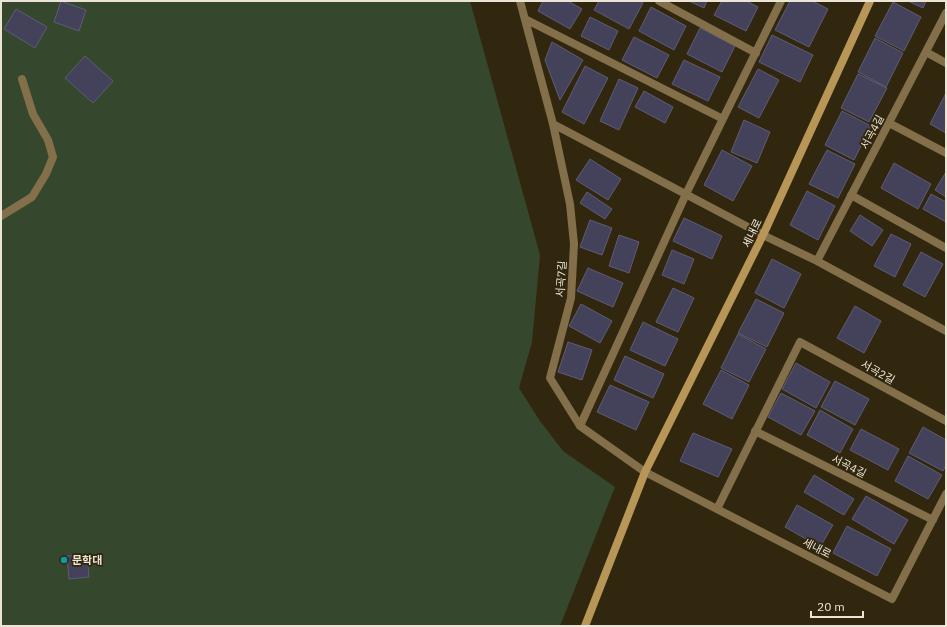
<svg xmlns="http://www.w3.org/2000/svg" width="947" height="627" viewBox="0 0 947 627" font-family="'IBM Plex Sans','Noto Sans KR',sans-serif">
	<rect width="100%" height="100%" fill="#31270e"/>
	<!-- green -->
	<path fill="#35482e" d="M 1,1 L 470,1 L 540,255 L 532,342 L 519,388 L 540,421 L 563,451 L 615,487 L 560,626 L 1,626 Z"/>
	<!-- building -->
	<path fill="#44415a" stroke="#5e5c76" d="M 61,1 L 86,10 L 79,31 L 54,22 Z
		M 543,1 L 568,1 L 582,9 L 570,29 L 538,11 Z
		M 599,1 L 639,1 L 643,3 L 629,29 L 594,10 Z
		M 689,1 L 707,1 L 704,8 Z
		M 722,1 L 746,1 L 758,7 L 746,31 L 714,15 Z
		M 790,1 L 812,1 L 828,9 L 809,47 L 775,30 Z
		M 908,1 L 926,1 L 923,8 Z
		M 893,2 L 921,17 L 904,51 L 875,36 Z
		M 651,7 L 686,26 L 674,50 L 639,31 Z
		M 16,9 L 47,27 L 35,48 L 4,29 Z
		M 590,17 L 618,31 L 609,50 L 581,36 Z
		M 700,28 L 735,46 L 722,72 L 687,54 Z
		M 772,35 L 813,55 L 800,82 L 759,62 Z
		M 634,37 L 669,55 L 657,78 L 622,60 Z
		M 875,38 L 903,53 L 886,87 L 858,72 Z
		M 552,42 L 583,60 L 560,100 L 545,60 Z
		M 85,56 L 113,81 L 93,103 L 65,78 Z
		M 684,60 L 720,77 L 708,101 L 672,84 Z
		M 585,66 L 608,78 L 584,124 L 562,112 Z
		M 758,69 L 779,80 L 759,118 L 738,107 Z
		M 858,74 L 887,88 L 869,122 L 841,108 Z
		M 619,79 L 638,88 L 619,130 L 600,121 Z
		M 644,91 L 673,107 L 665,123 L 635,107 Z
		M 946,93 L 946,133 L 930,124 Z
		M 842,111 L 871,126 L 854,160 L 825,145 Z
		M 744,120 L 770,132 L 757,163 L 731,152 Z
		M 722,150 L 752,166 L 733,201 L 704,185 Z
		M 827,150 L 855,164 L 838,198 L 809,184 Z
		M 590,159 L 621,179 L 608,200 L 576,180 Z
		M 894,163 L 931,184 L 918,209 L 881,188 Z
		M 946,172 L 946,197 L 935,190 Z
		M 807,191 L 835,206 L 818,240 L 790,225 Z
		M 587,192 L 612,209 L 605,219 L 580,203 Z
		M 931,194 L 946,202 L 946,222 L 923,209 Z
		M 860,215 L 883,230 L 872,246 L 850,231 Z
		M 684,218 L 722,236 L 712,259 L 673,241 Z
		M 590,220 L 612,228 L 602,255 L 580,247 Z
		M 891,234 L 911,244 L 895,277 L 874,266 Z
		M 619,235 L 639,242 L 629,273 L 609,266 Z
		M 672,250 L 694,259 L 684,284 L 662,275 Z
		M 921,252 L 943,264 L 925,297 L 903,285 Z
		M 772,259 L 801,274 L 784,308 L 755,293 Z
		M 588,268 L 623,283 L 613,307 L 577,291 Z
		M 673,288 L 694,298 L 678,332 L 656,322 Z
		M 756,299 L 784,313 L 767,347 L 738,333 Z
		M 581,304 L 612,321 L 600,343 L 569,326 Z
		M 855,306 L 881,321 L 864,353 L 837,338 Z
		M 643,322 L 678,339 L 665,366 L 630,350 Z
		M 738,334 L 766,349 L 749,382 L 721,368 Z
		M 568,342 L 592,350 L 582,380 L 558,372 Z
		M 625,356 L 664,374 L 653,398 L 614,380 Z
		M 796,363 L 830,382 L 816,408 L 782,389 Z
		M 721,370 L 749,385 L 732,419 L 703,404 Z
		M 835,381 L 869,399 L 855,425 L 821,407 Z
		M 610,385 L 649,402 L 636,430 L 597,412 Z
		M 781,393 L 815,411 L 801,435 L 768,417 Z
		M 820,410 L 853,429 L 840,453 L 807,435 Z
		M 923,427 L 946,440 L 946,465 L 943,471 L 909,453 Z
		M 861,429 L 899,449 L 888,470 L 850,450 Z
		M 693,433 L 732,449 L 718,477 L 680,461 Z
		M 908,456 L 942,475 L 928,499 L 895,481 Z
		M 814,475 L 854,499 L 844,515 L 804,492 Z
		M 866,496 L 908,520 L 894,544 L 852,519 Z
		M 797,505 L 833,525 L 820,547 L 785,527 Z
		M 847,526 L 891,549 L 877,576 L 833,553 Z
		M 87,554 L 89,577 L 69,579 L 67,556 Z"/>
	<g fill="none" stroke-linecap="round" stroke-linejoin="round">
		<!-- lane -->
		<path stroke="#836f49" stroke-width="8" d="M 1,216 L 32,197 L 46,174 L 53,157 L 48,140 L 33,114 L 22,79"/>
		<!-- street -->
		<path stroke="#836f49" stroke-width="8" d="M 520,1 L 553,124 L 570,204 L 574,244 L 571,298 L 550,378 L 580,426 L 645,472 L 892,599 L 946,494
			M 659,1 L 756,53
			M 525,19 L 723,119
			M 926,52 L 946,63
			M 889,123 L 946,153
			M 553,124 L 763,235 L 817,261 L 946,331
			M 851,195 L 946,248
			M 817,261 L 946,13
			M 580,426 L 686,194 L 781,1
			M 755,431 L 933,520
			M 717,509 L 800,342 L 946,421"/>
		<!-- secondary -->
		<path stroke="#b89658" stroke-width="8" d="M 585,626 L 645,472 L 763,235 L 870,1"/>
	</g>
	<!-- markers -->
	<circle fill="#0f9aa8" stroke="#31270e" stroke-width="1.5" cx="64" cy="560" r="4"/>
	<g text-anchor="middle" dominant-baseline="central" stroke-width="3.5" stroke-linejoin="round" paint-order="stroke">
		<!-- street labels -->
		<g font-size="11" fill="#ece5d6" stroke="#31270e">
			<text transform="translate(872 132) rotate(-62)">서곡4길</text>
			<text transform="translate(752 233) rotate(-64)">세내로</text>
			<text transform="translate(561 279) rotate(-86)">서곡7길</text>
			<text transform="translate(878 372) rotate(29)">서곡2길</text>
			<text transform="translate(849 466) rotate(27)">서곡4길</text>
			<text transform="translate(817 548) rotate(27)">세내로</text>
		</g>
		<!-- poi labels -->
		<g font-size="11" font-weight="bold" fill="#ece5d6" stroke="#31270e" text-anchor="start">
			<text x="72" y="560">문학대</text>
		</g>
	</g>
	<!-- border -->
	<rect width="947" height="627" fill="none" stroke="#ece5d6" stroke-width="4"/>
	<!-- scale -->
	<path d="M811 611v6h52v-6" fill="none" stroke="#ece5d6" stroke-width="2"/>
	<text x="817" y="611" font-size="12" fill="#ece5d6" stroke="#31270e" stroke-width="3" paint-order="stroke">20 m</text>
</svg>
